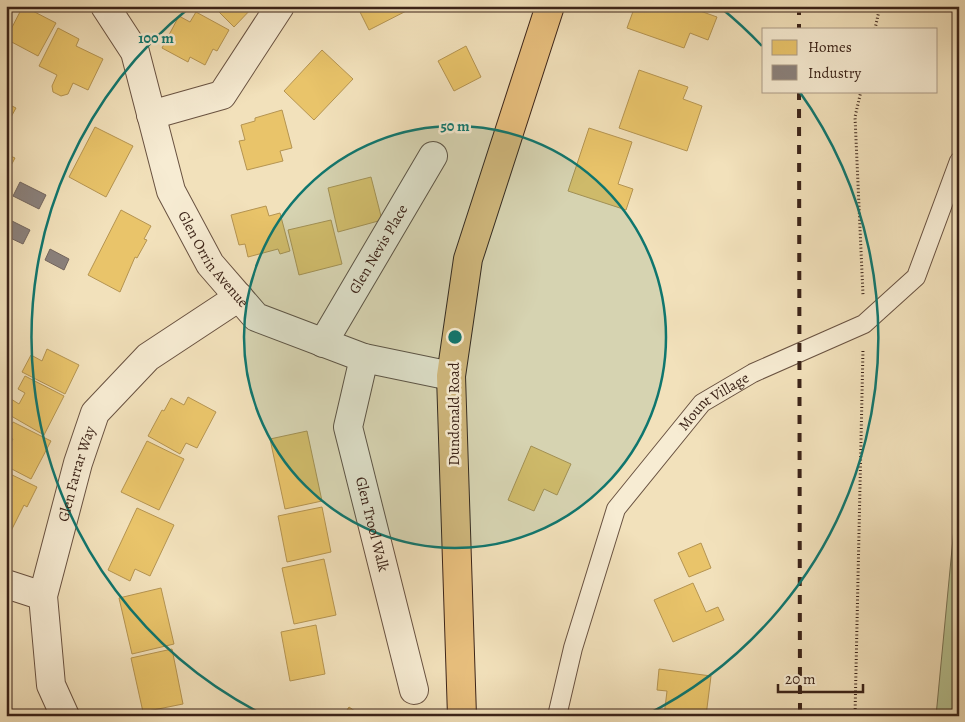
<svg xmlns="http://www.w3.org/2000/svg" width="965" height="722" viewBox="0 0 965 722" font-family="Alegreya,serif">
	<rect width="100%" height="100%" fill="#f2e1bb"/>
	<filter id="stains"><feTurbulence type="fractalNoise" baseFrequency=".004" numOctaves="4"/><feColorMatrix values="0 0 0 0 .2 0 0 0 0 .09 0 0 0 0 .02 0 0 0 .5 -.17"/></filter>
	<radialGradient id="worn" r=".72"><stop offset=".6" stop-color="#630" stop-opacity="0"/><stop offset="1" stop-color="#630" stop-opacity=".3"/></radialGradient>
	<!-- green -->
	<path fill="#b7c392" stroke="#797355" d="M 959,476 L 959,716 L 936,716 Z"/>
	<!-- homes -->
	<path fill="#e9c46a" stroke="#b59451" d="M 23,6 L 56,23 L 38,56 L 6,39 Z
		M 213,6 L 254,6 L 234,27 Z
		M 357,6 L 416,6 L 369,30 Z
		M 635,6 L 686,6 L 717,17 L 708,40 L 690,33 L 684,48 L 627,28 Z
		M 196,12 L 229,30 L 217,51 L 213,49 L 205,65 L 190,57 L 188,62 L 162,48 L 179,16 L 190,22 Z
		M 58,28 L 79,39 L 76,46 L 103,59 L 88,90 L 73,83 L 68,94 L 61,96 L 53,92 L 52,86 L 57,75 L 39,66 Z
		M 466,46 L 481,77 L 454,91 L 438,61 Z
		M 322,50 L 353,79 L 314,120 L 284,91 Z
		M 639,70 L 688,87 L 683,99 L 702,106 L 687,151 L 619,128 Z
		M 6,103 L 16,108 L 6,126 Z
		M 282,110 L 292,148 L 280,151 L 283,161 L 247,170 L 239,141 L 245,140 L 241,125 L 255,121 L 255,118 Z
		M 95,127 L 133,146 L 106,197 L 69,177 Z
		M 589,128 L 632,142 L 618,184 L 633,189 L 626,210 L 568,191 Z
		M 6,154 L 15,158 L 6,175 Z
		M 371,177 L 382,220 L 338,232 L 328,188 Z
		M 266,206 L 269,216 L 280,213 L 290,251 L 280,254 L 278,249 L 248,257 L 245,244 L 239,245 L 231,215 Z
		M 121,210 L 151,226 L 144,239 L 147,240 L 137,258 L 135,257 L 120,292 L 88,275 Z
		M 331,220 L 342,264 L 299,275 L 288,230 Z
		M 47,349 L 79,365 L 65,394 L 22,372 L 31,355 L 42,361 Z
		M 25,376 L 64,396 L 44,435 L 6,413 L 11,399 L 19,404 L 25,393 L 18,389 Z
		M 188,397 L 216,412 L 197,448 L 186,443 L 180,454 L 148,436 L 162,410 L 164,411 L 171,398 L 184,405 Z
		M 13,422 L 51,441 L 31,479 L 6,466 L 6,452 L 13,439 L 6,435 Z
		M 307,431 L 322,501 L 285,509 L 270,439 Z
		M 147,441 L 184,459 L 159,510 L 121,492 Z
		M 531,446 L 571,464 L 557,495 L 544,489 L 534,511 L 508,500 Z
		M 6,472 L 37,487 L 27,507 L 24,505 L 8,537 Z
		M 322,507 L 331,552 L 287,562 L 278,516 Z
		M 137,508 L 174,525 L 150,576 L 135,569 L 130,581 L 108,570 Z
		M 701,543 L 711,568 L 689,577 L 678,553 Z
		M 324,559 L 336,615 L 294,624 L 282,568 Z
		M 693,583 L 706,612 L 718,607 L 724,620 L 673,642 L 654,600 Z
		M 161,588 L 174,644 L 132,654 L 119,598 Z
		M 316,625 L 325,674 L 290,681 L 281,632 Z
		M 172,649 L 183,704 L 143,712 L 131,658 Z
		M 659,669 L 711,676 L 706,716 L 664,716 L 667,691 L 657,690 Z
		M 349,707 L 362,716 L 343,716 Z"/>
	<!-- industry -->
	<path fill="#8a817c" stroke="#72655e" d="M 20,182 L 46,195 L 39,209 L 13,196 Z
		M 6,218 L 30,230 L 23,244 L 6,236 Z
		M 50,249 L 69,259 L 64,270 L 45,260 Z"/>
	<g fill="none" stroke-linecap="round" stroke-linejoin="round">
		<!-- lane casing -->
		<g stroke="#695241" stroke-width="20">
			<g id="lane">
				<path id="s1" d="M 557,716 L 573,648 L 616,509 L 702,403 L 753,373 L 864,324 L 916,277 L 959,161"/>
			</g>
		</g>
		<!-- street casing -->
		<g stroke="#695241" stroke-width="30">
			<g id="street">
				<path id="s2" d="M 105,6 L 135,52 L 171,191 L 210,264 L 256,317 L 364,358 L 451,376"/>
				<path d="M 151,115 L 222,95 L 280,6"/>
				<path id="s3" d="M 323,343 L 433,156"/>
				<path id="s4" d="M 364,358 L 348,427 L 414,690"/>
				<path d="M 6,584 L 43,596"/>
				<path id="s5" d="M 65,716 L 51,685 L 43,596 L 78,463 L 95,413 L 148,357 L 239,297"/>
			</g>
		</g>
		<!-- primary casing -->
		<g stroke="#3b2318" stroke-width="30">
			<path id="primary" d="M 462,716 L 451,376 L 468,259 L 550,6"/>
		</g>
		<!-- path -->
		<path stroke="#3b2318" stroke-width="3" stroke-dasharray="1 2.5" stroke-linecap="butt" d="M 875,29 L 880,6
			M 861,91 L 855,117 L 863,295
			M 855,716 L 863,349"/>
		<!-- lane -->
		<use href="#lane" stroke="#f7ecd3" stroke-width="18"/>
		<!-- street -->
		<use href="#street" stroke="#f7ecd3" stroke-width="28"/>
		<!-- primary -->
		<use href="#primary" stroke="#e9c07e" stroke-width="28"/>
		<!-- rail -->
		<path stroke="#3b2318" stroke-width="4" stroke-dasharray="9 9" stroke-linecap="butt" d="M 799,6 L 799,29
			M 799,91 L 800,716"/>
	</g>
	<!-- distance rings -->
	<circle cx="455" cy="337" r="211" fill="#0f766e" fill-opacity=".12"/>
	<g fill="none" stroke="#0f766e" stroke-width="2.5">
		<circle cx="455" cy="337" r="211"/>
		<path d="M266 716A423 423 0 0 1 189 8M721 8A423 423 0 0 1 762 46M799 91A423 423 0 0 1 644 716"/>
	</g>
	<g text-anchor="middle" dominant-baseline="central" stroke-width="5" stroke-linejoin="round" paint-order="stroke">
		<!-- street labels -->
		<g font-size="15" fill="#3b2318" stroke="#f7ecd3">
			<text stroke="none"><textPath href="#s3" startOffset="109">Glen Nevis Place</textPath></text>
			<text stroke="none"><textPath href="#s2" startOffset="279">Glen Orrin Avenue</textPath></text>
			<text stroke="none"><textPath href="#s1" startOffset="362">Mount Village</textPath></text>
			<text transform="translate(454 414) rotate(-90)">Dundonald Road</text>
			<text stroke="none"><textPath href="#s5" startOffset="250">Glen Farrar Way</textPath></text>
			<text stroke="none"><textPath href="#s4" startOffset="171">Glen Trool Walk</textPath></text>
		</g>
	</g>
	<circle cx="455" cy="337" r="8" fill="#0f766e" stroke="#f7ecd3" stroke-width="2.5"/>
	<g font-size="15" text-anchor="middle" font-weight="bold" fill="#0f766e" stroke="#f7ecd3" stroke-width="5" stroke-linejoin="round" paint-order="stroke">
		<text x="156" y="43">100 m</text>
		<text x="455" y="131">50 m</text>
	</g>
	<!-- margin -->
	<rect width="965" height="722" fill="none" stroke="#f2e1bb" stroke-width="25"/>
	<rect x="8" y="8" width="950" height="707" fill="none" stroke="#3b2318" stroke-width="2.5"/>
	<rect x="12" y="12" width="940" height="697" fill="none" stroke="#3b2318"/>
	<!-- legend -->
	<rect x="762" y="28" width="175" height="65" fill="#f7ecd3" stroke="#ac9c88"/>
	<rect x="772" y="40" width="25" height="15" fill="#e9c46a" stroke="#ac9c88"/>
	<text x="808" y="52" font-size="15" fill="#3b2318">Homes</text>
	<rect x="772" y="65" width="25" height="15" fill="#8a817c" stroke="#ac9c88"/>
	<text x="808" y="78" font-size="15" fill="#3b2318">Industry</text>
	<!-- scale -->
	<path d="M778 684v8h85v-8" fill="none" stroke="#3b2318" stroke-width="2.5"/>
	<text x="785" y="684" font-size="15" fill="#3b2318" stroke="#f7ecd3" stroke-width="4" paint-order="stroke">20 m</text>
	<rect width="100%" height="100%" filter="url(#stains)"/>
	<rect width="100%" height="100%" fill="url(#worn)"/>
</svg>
